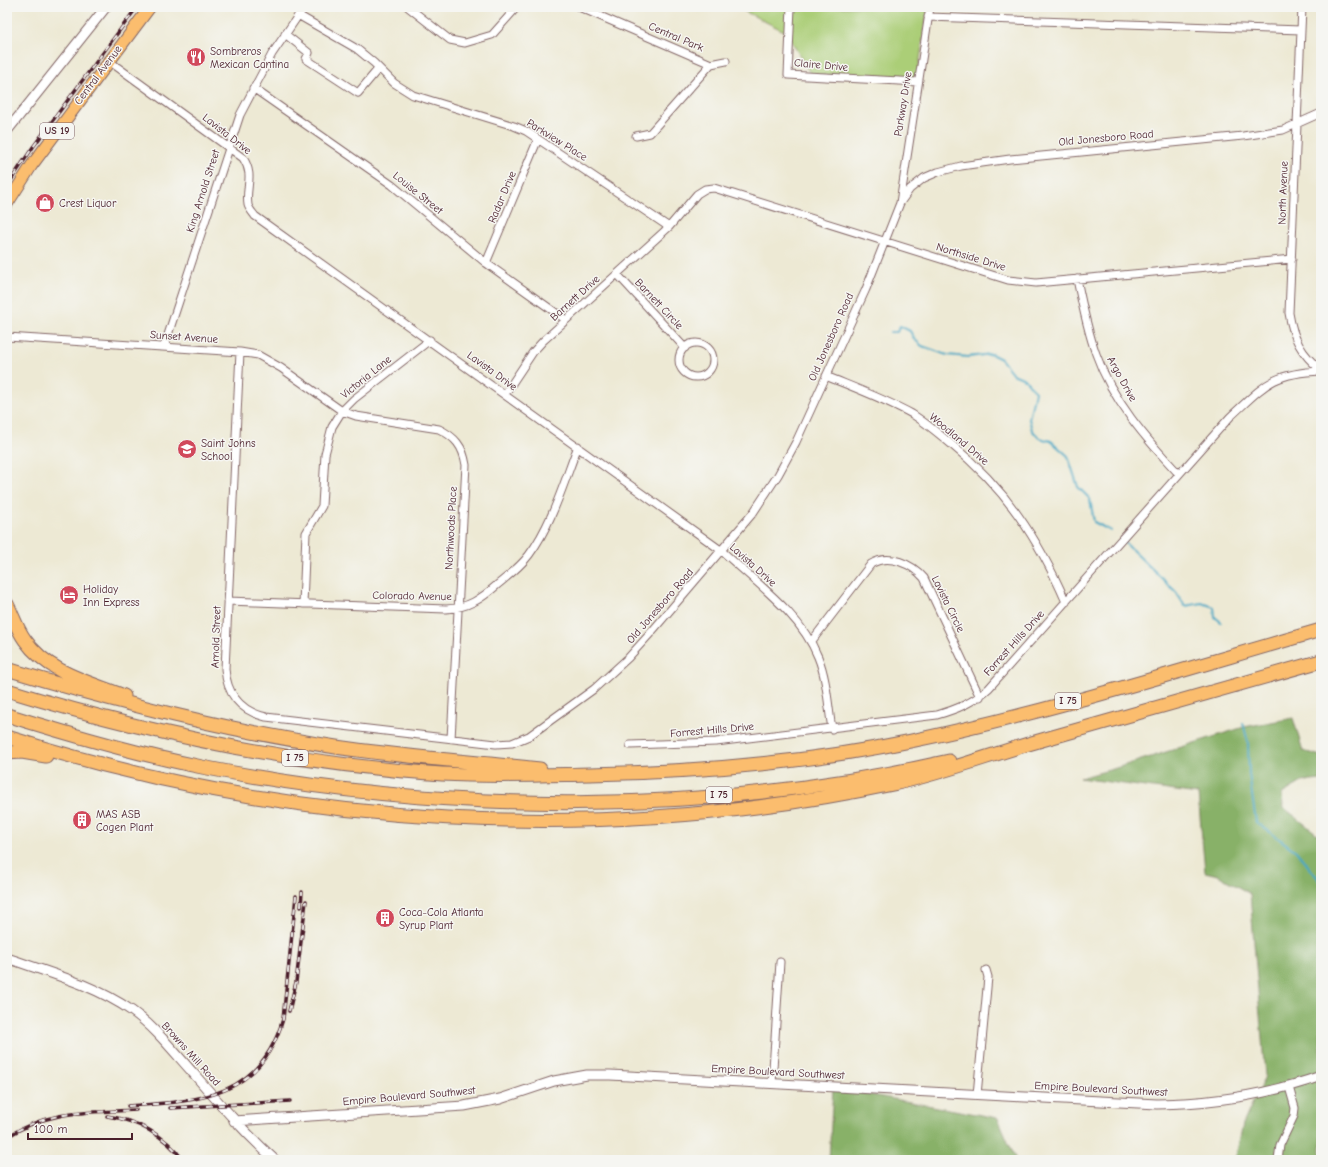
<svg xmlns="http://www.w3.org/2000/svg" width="1328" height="1167" viewBox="0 0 1328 1167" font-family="'Comic Neue',sans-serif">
	<rect width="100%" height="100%" fill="#f6f6f2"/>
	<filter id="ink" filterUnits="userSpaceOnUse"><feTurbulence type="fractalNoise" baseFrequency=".025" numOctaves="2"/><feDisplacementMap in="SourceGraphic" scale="8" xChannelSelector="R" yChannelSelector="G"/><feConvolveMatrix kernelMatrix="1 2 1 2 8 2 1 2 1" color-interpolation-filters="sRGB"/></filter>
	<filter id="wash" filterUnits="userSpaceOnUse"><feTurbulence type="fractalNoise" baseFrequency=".012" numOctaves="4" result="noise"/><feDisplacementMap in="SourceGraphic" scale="16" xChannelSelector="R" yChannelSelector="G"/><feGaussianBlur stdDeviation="0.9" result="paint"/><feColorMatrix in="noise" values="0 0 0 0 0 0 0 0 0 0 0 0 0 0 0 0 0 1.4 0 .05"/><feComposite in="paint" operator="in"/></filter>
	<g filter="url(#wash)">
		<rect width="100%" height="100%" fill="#ede9d4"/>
		<!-- green -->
		<path fill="#abce77" stroke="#7a7651" d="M 736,7 L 928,7 L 917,79 L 811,75 L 786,32 Z"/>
		<!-- forest -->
		<path fill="#88b168" stroke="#69684a" d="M 1293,718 L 1303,751 L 1321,756 L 1321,780 L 1302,782 L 1282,794 L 1283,807 L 1321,837 L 1321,1160 L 1235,1160 L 1243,1124 L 1265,1076 L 1250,894 L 1218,875 L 1205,872 L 1198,794 L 1079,778 L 1113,769 L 1244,727 Z
			M 833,1088 L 998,1118 L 1016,1160 L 829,1160 Z"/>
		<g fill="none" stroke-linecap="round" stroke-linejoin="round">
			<!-- stream -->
			<path stroke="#47a8c6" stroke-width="2" d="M 890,332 L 897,332 L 900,326 L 910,331 L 914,339 L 922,346 L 947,355 L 968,357 L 991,354 L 1001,359 L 1013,374 L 1025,379 L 1035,392 L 1029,419 L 1032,430 L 1039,438 L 1051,441 L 1068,456 L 1078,487 L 1090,499 L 1094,522 L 1111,531
				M 1125,543 L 1176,592 L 1185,606 L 1202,603 L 1214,607 L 1215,617 L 1221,622
				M 1243,723 L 1248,742 L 1249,774 L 1256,822 L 1296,851 L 1321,882"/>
		</g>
	</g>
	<g filter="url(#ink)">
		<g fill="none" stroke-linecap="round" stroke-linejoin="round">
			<!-- minor casing -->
			<g stroke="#836666" stroke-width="9">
				<path id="minor" d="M 408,7 L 450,40 L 465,43 L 492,35 L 517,7
					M 579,7 L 711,64
					M 791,7 L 788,75 L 918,82
					M 1302,7 L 1289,313 C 1293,338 1301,354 1321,370
					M 298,15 L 357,49 L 374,63 L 394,83 L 413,95 L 514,126 L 526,131 L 669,227
					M 928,17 L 1301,30
					M 285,34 L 309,53 L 306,59 L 358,93 L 379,68
					M 109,61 L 243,158 C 255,176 245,187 248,205 C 249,209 253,213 255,216 L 722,551 C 755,582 801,614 818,657 C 827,679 828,705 832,729
					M 711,64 L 726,61
					M 253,88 L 392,185 L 486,263 L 566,320
					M 636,136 L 650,133 L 711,64
					M 900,203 L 930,7
					M 486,263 L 538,139
					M 617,274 L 685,348
					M 1077,279 C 1082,304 1087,329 1096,354 C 1112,400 1146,439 1179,474
					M 7,337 L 240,352 L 258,355 L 281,368 L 342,411 L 356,416 L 439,429 C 455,437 463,446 466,465 L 451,739
					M679 360a17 17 0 1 1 34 0a17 17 0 1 1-34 0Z
					M 164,347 L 240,115 L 272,54 L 304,7
					M 240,352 L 225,669 C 227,695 241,711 266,717 L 496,744 L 512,743 L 529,736 L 594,689 L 628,658 L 648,636 L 753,513 L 778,475 L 796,442 L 866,289 L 900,203 L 910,189 L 924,178 L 938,172 L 961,166 L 1010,159 L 1243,136 L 1283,130 L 1321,113
					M 826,376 C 855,388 885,399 912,414 C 926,423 938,433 951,444 C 1005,488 1038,538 1066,602
					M 505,394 L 533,352 L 543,341 L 669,227 L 697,194 L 705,189 L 714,188 L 1008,280 L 1036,283 L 1292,259
					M 228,601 L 446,609 C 468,608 481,599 497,585 C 508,576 520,567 529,555 C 552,524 564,482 578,446
					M 303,604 L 306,533 L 322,506 L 325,454 L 332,427 L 342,411 L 354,399 L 430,340
					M 811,642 L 871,564 C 889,553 912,564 924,578 L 980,697
					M 630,745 L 716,742 L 937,715 C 957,709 973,703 989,688 L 1230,417 C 1265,385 1272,373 1321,371
					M 772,1084 L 780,962
					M 977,1095 L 988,977 L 986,970
					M 1278,1160 L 1280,1145 L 1294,1116 L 1295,1108 L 1289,1087"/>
			</g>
			<!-- tertiary casing -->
			<g stroke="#836666" stroke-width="11">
				<path id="tertiary" d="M 7,131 L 106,7
					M 7,958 C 50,973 95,985 132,1011 C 156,1028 174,1052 194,1074 C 220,1104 245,1133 275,1160
					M 234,1121 L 464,1106 L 500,1099 L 554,1081 L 587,1075 L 610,1075 L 1157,1104 C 1214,1103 1267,1095 1321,1076"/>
			</g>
			<!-- primary casing -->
			<g stroke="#836666" stroke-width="13">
				<path id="primary" d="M 7,204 L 32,165 L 150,7"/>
			</g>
			<!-- motorway casing -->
			<g stroke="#836666" stroke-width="15">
				<path id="motorway" d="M 7,604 C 13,616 17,629 25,640 C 48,673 89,682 124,696
					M 7,669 C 115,702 224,730 336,747 C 403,757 472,762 540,769
					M 7,690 C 149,734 294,764 442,774 C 492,777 541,775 590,774 C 698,772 806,763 911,741 C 1050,712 1185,669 1321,630
					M 7,715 C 71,735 136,754 202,767 C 445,815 707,816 949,761
					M 7,737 C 291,828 601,846 893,784 C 944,773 992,754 1042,740 C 1135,713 1228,687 1321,661
					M 7,753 L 22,752 L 46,756"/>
			</g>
			<!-- minor -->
			<use href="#minor" stroke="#fff" stroke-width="7"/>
			<!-- tertiary -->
			<use href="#tertiary" stroke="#fff" stroke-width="9"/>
			<!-- primary -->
			<use href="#primary" stroke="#fbbd6e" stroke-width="11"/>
			<!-- motorway -->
			<use href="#motorway" stroke="#fbbd6e" stroke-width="13"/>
			<!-- rail casing -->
			<g stroke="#4a1f2b" stroke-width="3.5">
				<path id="rail" d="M 7,186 L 33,147 L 137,7
					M 301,907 L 302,892
					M 289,1011 L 296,982 L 306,901
					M 128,1106 C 198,1101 260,1099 283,1019 L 296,896
					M 170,1108 L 290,1101
					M 107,1116 C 136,1120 165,1135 183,1160
					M 7,1137 C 50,1109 88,1113 136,1110"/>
			</g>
			<!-- rail -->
			<use href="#rail" stroke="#f6f6f2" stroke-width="2" stroke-dasharray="6" stroke-linecap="butt"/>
		</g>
	</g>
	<!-- icons -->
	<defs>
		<g id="restaurant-disc" transform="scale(1)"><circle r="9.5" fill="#d1495b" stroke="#f6f6f2"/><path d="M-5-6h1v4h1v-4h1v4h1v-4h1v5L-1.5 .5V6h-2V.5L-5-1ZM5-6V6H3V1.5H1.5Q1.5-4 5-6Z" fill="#fff"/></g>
		<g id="shop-disc" transform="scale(1)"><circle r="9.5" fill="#d1495b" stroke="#f6f6f2"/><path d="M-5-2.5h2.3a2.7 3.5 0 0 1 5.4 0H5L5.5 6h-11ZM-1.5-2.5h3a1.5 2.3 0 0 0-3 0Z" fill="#fff"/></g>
		<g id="school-disc" transform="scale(1)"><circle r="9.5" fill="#d1495b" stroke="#f6f6f2"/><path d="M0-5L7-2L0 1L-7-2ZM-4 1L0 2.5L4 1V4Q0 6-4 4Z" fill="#fff"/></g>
		<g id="hotel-disc" transform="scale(1)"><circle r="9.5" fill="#d1495b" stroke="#f6f6f2"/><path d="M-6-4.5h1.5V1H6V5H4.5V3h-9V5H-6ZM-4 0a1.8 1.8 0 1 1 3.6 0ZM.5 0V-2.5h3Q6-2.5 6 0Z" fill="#fff"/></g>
		<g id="building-disc" transform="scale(1)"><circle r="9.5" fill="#d1495b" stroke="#f6f6f2"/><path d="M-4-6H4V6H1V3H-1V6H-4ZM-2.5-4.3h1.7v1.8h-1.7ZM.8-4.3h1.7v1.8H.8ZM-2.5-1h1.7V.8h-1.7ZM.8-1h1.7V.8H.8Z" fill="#fff"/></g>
	</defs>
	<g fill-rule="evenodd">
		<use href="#restaurant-disc" x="196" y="57"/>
		<use href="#shop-disc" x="45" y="203"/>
		<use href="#school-disc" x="187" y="449"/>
		<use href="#hotel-disc" x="69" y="595"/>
		<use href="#building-disc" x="82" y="820"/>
		<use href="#building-disc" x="385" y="918"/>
	</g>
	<g text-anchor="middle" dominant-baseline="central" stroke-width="3" stroke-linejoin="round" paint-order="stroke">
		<!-- shield labels -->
		<g fill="#f6f6f2" stroke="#7e6067" stroke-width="1">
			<rect x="40" y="123" width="34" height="16" rx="3"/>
			<rect x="1055" y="693" width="26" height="16" rx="3"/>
			<rect x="282" y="750" width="26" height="16" rx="3"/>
			<rect x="706" y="787" width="26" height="16" rx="3"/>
		</g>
		<g font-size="10" font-weight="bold" fill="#4a1f2b">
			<text x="57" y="131">US 19</text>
			<text x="1068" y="701">I 75</text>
			<text x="295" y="758">I 75</text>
			<text x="719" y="795">I 75</text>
		</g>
		<!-- street labels -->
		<g font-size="11" fill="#4a1f2b" stroke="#f6f6f2">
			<text transform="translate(676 37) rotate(23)">Central Park</text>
			<text transform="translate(821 65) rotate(5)">Claire Drive</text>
			<text transform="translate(98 75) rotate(-53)">Central Avenue</text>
			<text transform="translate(903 104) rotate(-81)">Parkway Drive</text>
			<text transform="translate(227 134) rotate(38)">Lavista Drive</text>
			<text transform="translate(1106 138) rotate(-5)">Old Jonesboro Road</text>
			<text transform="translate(557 140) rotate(32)">Parkview Place</text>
			<text transform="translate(203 191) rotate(-72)">King Arnold Street</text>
			<text transform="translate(418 193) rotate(39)">Louise Street</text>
			<text transform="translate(1283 193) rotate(-88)">North Avenue</text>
			<text transform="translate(502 197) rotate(-67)">Radar Drive</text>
			<text transform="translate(971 257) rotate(17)">Northside Drive</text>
			<text transform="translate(575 298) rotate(-42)">Barnett Drive</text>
			<text transform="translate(659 304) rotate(47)">Barnett Circle</text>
			<text transform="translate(184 337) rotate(4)">Sunset Avenue</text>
			<text transform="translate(831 337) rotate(-66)">Old Jonesboro Road</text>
			<text transform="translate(492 371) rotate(36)">Lavista Drive</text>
			<text transform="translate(366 377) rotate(-39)">Victoria Lane</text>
			<text transform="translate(1122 379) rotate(61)">Argo Drive</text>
			<text transform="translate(959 439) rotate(40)">Woodland Drive</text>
			<text transform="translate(451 528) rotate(-87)">Northwoods Place</text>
			<text transform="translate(753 565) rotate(42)">Lavista Drive</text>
			<text transform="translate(412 596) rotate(1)">Colorado Avenue</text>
			<text transform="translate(948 604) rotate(64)">Lavista Circle</text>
			<text transform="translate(660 606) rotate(-49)">Old Jonesboro Road</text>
			<text transform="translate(216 637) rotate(-88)">Arnold Street</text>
			<text transform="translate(1014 643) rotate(-48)">Forrest Hills Drive</text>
			<text transform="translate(712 730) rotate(-5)">Forrest Hills Drive</text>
			<text transform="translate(191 1054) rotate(48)">Browns Mill Road</text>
			<text transform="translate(778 1072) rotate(3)">Empire Boulevard Southwest</text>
			<text transform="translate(1101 1089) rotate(3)">Empire Boulevard Southwest</text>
			<text transform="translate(409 1096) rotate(-5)">Empire Boulevard Southwest</text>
		</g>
		<!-- poi labels -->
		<g font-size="11" fill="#4a1f2b" stroke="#f6f6f2" text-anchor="start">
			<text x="210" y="51">Sombreros<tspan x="210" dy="13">Mexican Cantina</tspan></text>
			<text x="59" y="203">Crest Liquor</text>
			<text x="201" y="443">Saint Johns<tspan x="201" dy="13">School</tspan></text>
			<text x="83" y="589">Holiday<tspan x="83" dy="13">Inn Express</tspan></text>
			<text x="96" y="814">MAS ASB<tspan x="96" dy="13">Cogen Plant</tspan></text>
			<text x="399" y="912">Coca-Cola Atlanta<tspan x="399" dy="13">Syrup Plant</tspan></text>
		</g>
	</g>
	<!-- margin -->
	<rect width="1328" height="1167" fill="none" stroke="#f6f6f2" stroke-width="24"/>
	<!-- scale -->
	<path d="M28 1133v6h104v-6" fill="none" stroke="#4a1f2b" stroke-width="2"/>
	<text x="34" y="1133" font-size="12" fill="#4a1f2b" stroke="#f6f6f2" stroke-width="3" paint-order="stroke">100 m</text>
</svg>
